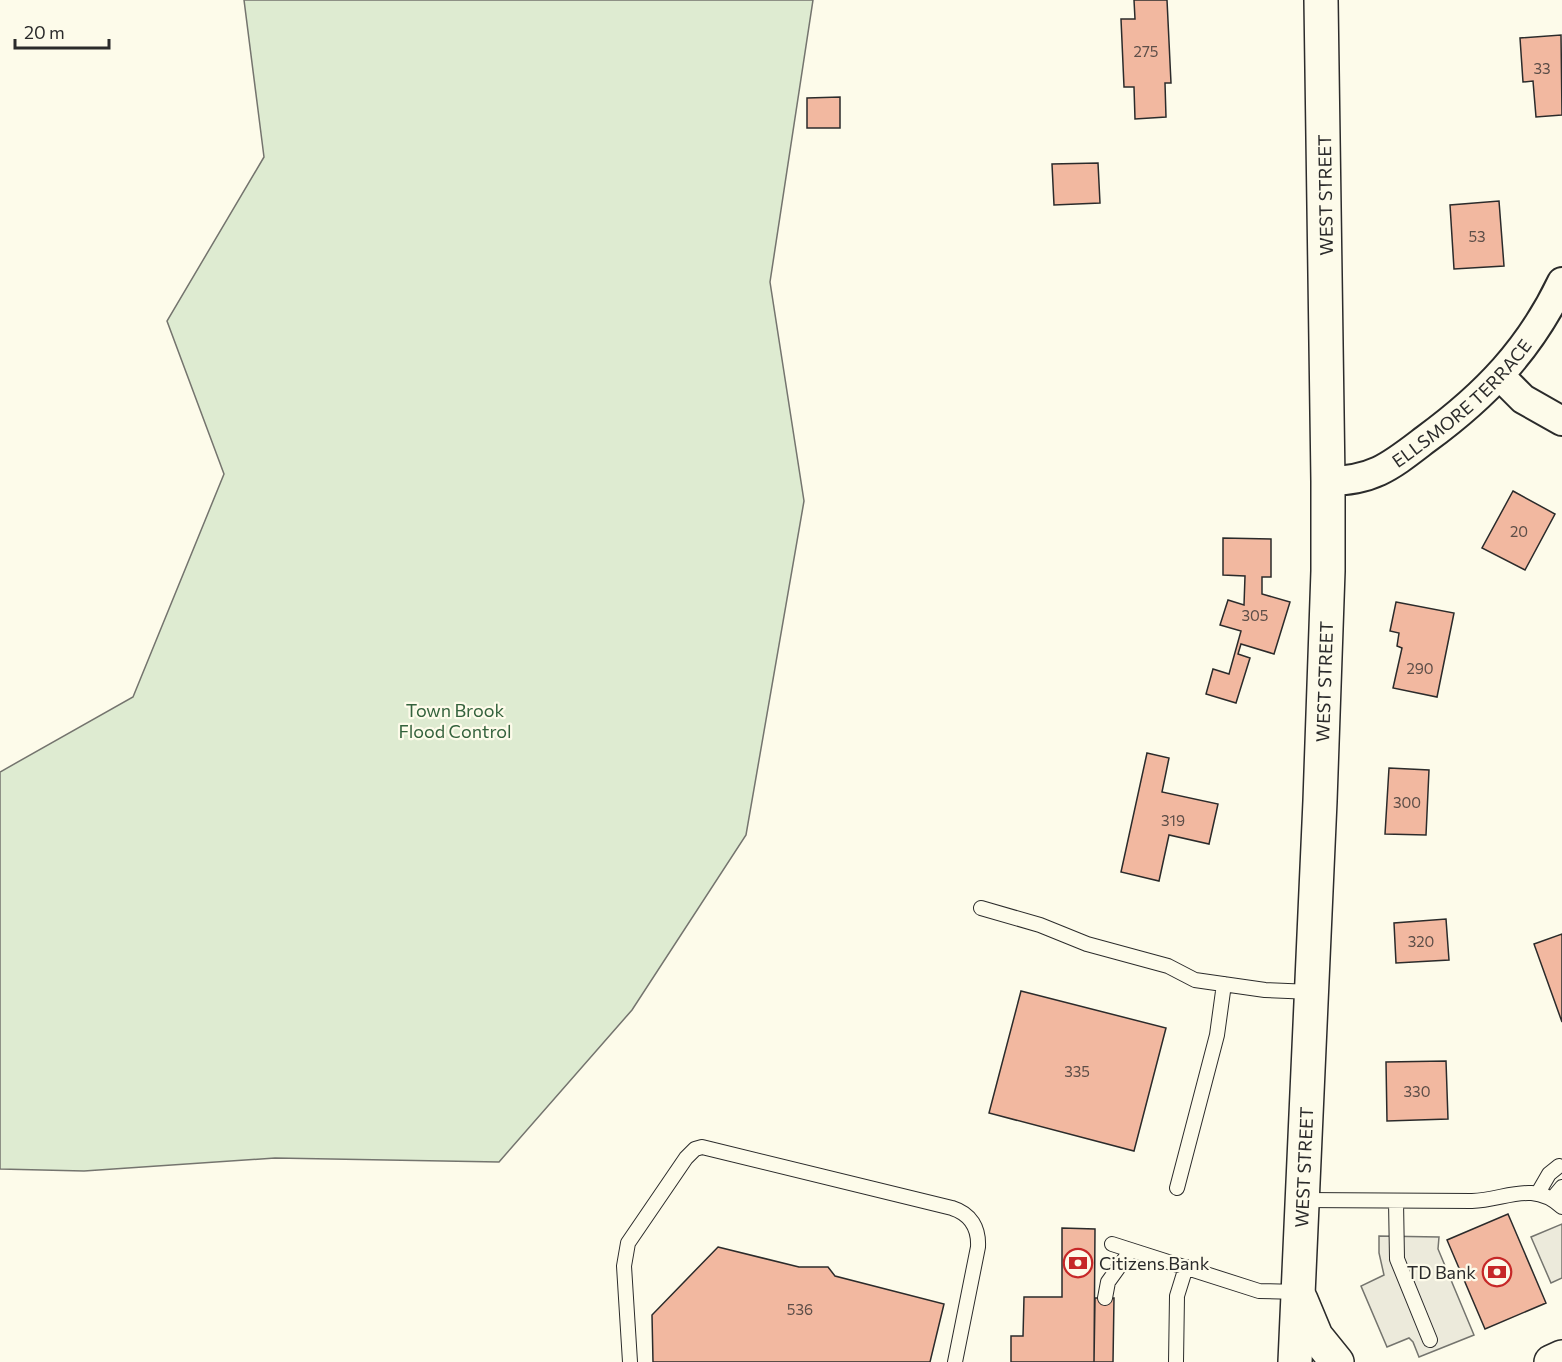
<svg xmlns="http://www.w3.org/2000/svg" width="1562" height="1362" viewBox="0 0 1562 1362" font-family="Commissioner,sans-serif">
	<rect width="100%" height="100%" fill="#fdfbea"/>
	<!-- green -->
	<path fill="#deebd1" stroke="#74746e" stroke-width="1.5" d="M 244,0 L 813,0 L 770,282 L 804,501 L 746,835 L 632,1010 L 499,1162 L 275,1158 L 84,1171 L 0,1169 L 0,772 L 133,697 L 224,474 L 167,321 L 264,157 Z"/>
	<!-- parking -->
	<path fill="#eceadb" stroke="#74746e" stroke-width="1.5" d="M 1562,1224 L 1562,1278 L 1551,1283 L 1531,1237 Z
		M 1379,1236 L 1439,1237 L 1438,1249 L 1474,1335 L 1419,1357 L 1413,1342 L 1409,1338 L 1387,1347 L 1361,1286 L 1384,1275 L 1379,1253 Z"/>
	<!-- building -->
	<path fill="#f2b8a0" stroke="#2b2b2b" stroke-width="1.5" d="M 1134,0 L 1167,0 L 1171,83 L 1165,83 L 1166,117 L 1135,119 L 1134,87 L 1124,87 L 1121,19 L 1135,19 Z
		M 1561,35 L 1562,115 L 1536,117 L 1533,81 L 1523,82 L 1520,38 Z
		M 840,97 L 840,128 L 807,128 L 807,98 Z
		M 1098,163 L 1100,203 L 1054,205 L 1052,164 Z
		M 1499,201 L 1504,266 L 1454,269 L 1450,205 Z
		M 1513,491 L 1555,514 L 1525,570 L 1482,548 Z
		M 1223,538 L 1271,539 L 1271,577 L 1262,577 L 1262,594 L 1290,602 L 1274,654 L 1241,644 L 1238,654 L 1250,658 L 1236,703 L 1206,694 L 1213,669 L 1229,674 L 1241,631 L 1220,625 L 1228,600 L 1244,605 L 1245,576 L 1223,575 Z
		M 1396,602 L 1454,613 L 1437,697 L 1393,688 L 1402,648 L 1397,646 L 1399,633 L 1390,631 Z
		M 1147,753 L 1169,758 L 1162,792 L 1218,804 L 1209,844 L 1169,835 L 1159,881 L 1121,872 Z
		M 1389,768 L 1429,770 L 1426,835 L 1385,834 Z
		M 1446,919 L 1449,960 L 1396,963 L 1394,923 Z
		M 1562,934 L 1562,1022 L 1534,944 Z
		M 1021,991 L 1166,1028 L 1134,1151 L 989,1113 Z
		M 1446,1061 L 1448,1119 L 1387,1121 L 1386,1062 Z
		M 1508,1214 L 1546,1303 L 1485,1329 L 1447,1240 Z
		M 1062,1228 L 1095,1229 L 1094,1362 L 1011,1362 L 1011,1336 L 1023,1336 L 1024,1297 L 1062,1297 Z
		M 718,1247 L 799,1267 L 828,1267 L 835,1276 L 944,1304 L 930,1362 L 653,1362 L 652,1315 Z
		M 1095,1298 L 1114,1298 L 1113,1362 L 1094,1362 Z"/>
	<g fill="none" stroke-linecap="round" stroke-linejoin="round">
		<!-- lane casing -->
		<g stroke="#2b2b2b" stroke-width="16">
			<path id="lane" d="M 981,908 L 1040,925 L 1087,944 L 1168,966 L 1195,980 L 1265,990 L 1312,992
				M 1177,1188 L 1217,1035 L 1224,984
				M 1538,1193 L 1549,1174 L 1559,1166
				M 1552,1199 L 1562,1187
				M 1302,1200 L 1472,1201 C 1506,1200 1532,1180 1562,1207
				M 1396,1201 L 1397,1259 L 1430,1340
				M 1112,1244 L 1259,1291 L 1299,1292
				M 1105,1298 L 1108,1282 L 1131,1250
				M 630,1362 L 624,1266 L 628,1243 L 686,1158 L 695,1149 L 702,1147 L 952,1208 C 971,1214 979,1228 978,1247 L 955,1362
				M 1176,1362 L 1177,1296 L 1186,1267"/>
		</g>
		<!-- street casing -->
		<g stroke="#2b2b2b" stroke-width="32">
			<g id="street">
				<path d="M 1500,376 L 1523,399 L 1562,421"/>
				<path id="s1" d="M 1328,481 C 1374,481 1392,465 1426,439 C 1486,395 1530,349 1562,282"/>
			</g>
		</g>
		<!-- secondary casing -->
		<g stroke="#2b2b2b" stroke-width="36">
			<g id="secondary">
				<path d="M 1301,1300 L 1316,1336 L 1337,1362"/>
				<path id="s2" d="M 1295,1362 L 1320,801 L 1328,571 L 1328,481 L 1321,0"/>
				<path d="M 1551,1362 L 1562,1357"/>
			</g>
		</g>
		<!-- lane -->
		<use href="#lane" stroke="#fdfbea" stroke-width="14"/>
		<!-- street -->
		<use href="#street" stroke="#fdfbea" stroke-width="28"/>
		<!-- secondary -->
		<use href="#secondary" stroke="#fdfbea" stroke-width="33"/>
	</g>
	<!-- icons -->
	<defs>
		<g id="bank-ring" transform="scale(1.5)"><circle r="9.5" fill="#fdfbea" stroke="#c62828" stroke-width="1.5"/><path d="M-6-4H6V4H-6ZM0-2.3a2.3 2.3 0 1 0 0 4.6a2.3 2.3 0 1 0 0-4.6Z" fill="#c62828"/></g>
	</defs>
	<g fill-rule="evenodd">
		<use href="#bank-ring" x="1078" y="1263"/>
		<use href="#bank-ring" x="1497" y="1272"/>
	</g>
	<g text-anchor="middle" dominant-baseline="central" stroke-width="4.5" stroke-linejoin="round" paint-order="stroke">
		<!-- number labels -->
		<g font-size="15" fill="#5d4e48">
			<text x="1146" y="51">275</text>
			<text x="1542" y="68">33</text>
			<text x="1477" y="236">53</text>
			<text x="1519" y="531">20</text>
			<text x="1255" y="615">305</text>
			<text x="1420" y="668">290</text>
			<text x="1407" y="802">300</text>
			<text x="1173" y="820">319</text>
			<text x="1421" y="941">320</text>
			<text x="1077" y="1071">335</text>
			<text x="1417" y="1091">330</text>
			<text x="800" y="1309">536</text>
		</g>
		<!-- street labels -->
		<g font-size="18" fill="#2b2b2b" stroke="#fdfbea">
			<text transform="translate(1325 195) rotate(-91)">WEST STREET</text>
			<text stroke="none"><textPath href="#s1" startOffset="160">ELLSMORE TERRACE</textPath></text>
			<text stroke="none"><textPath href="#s2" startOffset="681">WEST STREET</textPath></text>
			<text stroke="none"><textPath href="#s2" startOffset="195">WEST STREET</textPath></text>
		</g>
		<!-- park labels -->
		<g font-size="18" fill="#34623c" stroke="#fdfbea">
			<text x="455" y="710">Town Brook<tspan x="455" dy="21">Flood Control</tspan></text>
		</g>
		<!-- poi labels -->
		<g font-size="18" fill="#2b2b2b" stroke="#fdfbea" text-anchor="start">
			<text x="1099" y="1263">Citizens Bank</text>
			<text x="1476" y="1272" text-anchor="end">TD Bank</text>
		</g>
	</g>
	<!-- scale -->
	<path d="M15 39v9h94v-9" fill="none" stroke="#2b2b2b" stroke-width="3"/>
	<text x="24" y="39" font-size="18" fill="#2b2b2b" stroke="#fdfbea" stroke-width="4.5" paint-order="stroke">20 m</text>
</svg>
